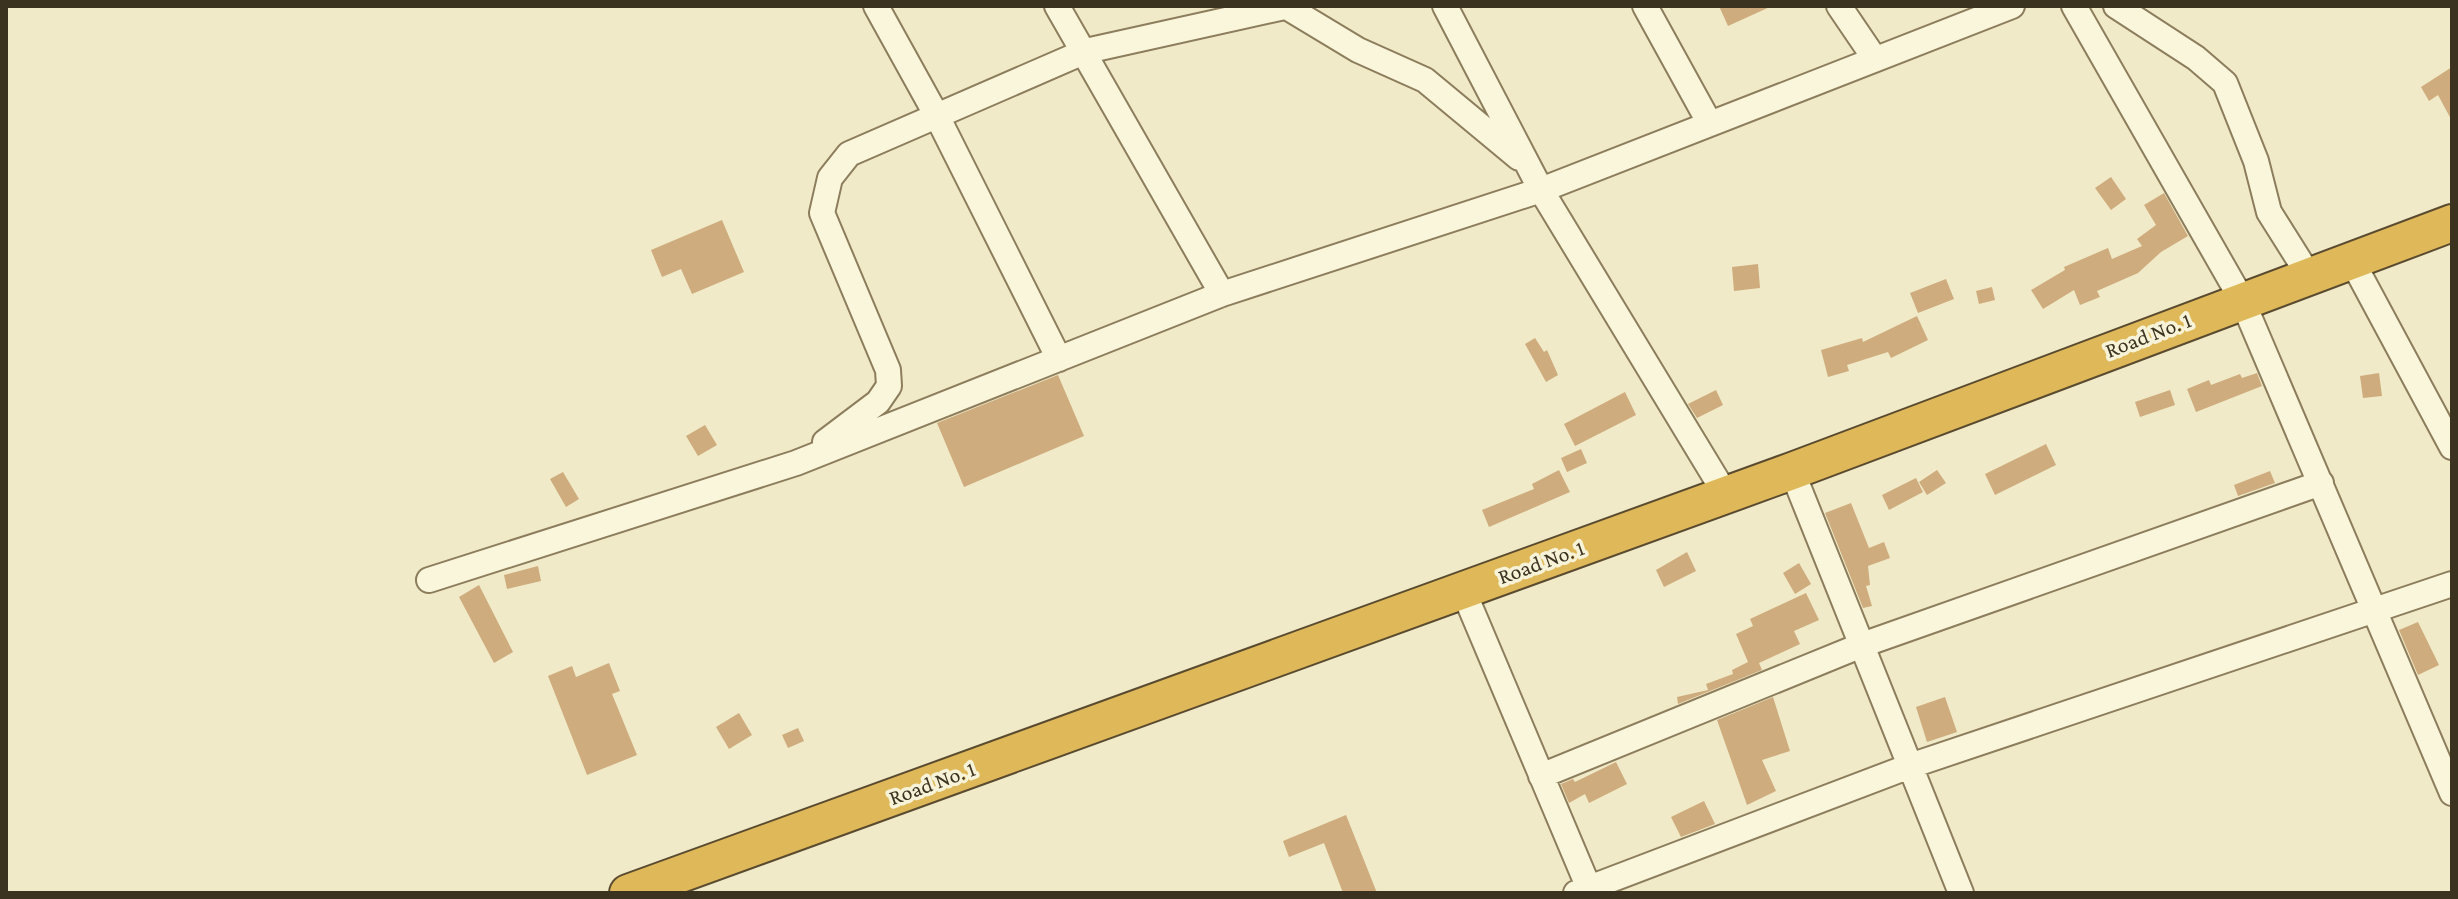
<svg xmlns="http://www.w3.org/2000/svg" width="2458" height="899" viewBox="0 0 2458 899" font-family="'Crimson Pro',serif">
	<rect width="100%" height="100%" fill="#f0eac8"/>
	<!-- building -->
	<path fill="#ceac7d" d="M 1719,6 L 1772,6 L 1728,26 Z
		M 2452,67 L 2452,121 L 2438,95 L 2429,101 L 2421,87 Z
		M 2111,177 L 2126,199 L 2111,210 L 2095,188 Z
		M 2164,193 L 2188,236 L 2161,252 L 2138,273 L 2097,291 L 2100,297 L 2080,305 L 2074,290 L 2043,309 L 2031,290 L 2065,270 L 2064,267 L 2108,248 L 2112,259 L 2142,246 L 2137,239 L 2156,225 L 2144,205 Z
		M 722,220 L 744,272 L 692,294 L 681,269 L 662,277 L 651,250 Z
		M 1758,264 L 1760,288 L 1734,291 L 1732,267 Z
		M 1946,279 L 1954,299 L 1918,313 L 1910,293 Z
		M 1992,287 L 1995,300 L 1979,304 L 1976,291 Z
		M 1917,316 L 1928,340 L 1891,358 L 1888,352 L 1847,365 L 1849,371 L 1828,377 L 1821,350 L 1862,338 L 1863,342 Z
		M 1535,338 L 1544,352 L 1547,350 L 1558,375 L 1546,382 L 1525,344 Z
		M 2257,373 L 2262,386 L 2196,412 L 2187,389 L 2209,380 L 2211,385 L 2240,374 L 2242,378 Z
		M 2379,373 L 2382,396 L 2363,398 L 2360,376 Z
		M 1058,375 L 1084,436 L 964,487 L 937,423 Z
		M 1716,390 L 1723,405 L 1697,418 L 1688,404 Z
		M 2170,390 L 2175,405 L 2140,417 L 2135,402 Z
		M 1625,392 L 1636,415 L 1575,446 L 1564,424 Z
		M 705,425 L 717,445 L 698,456 L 686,436 Z
		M 2046,444 L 2056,465 L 1995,495 L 1985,474 Z
		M 1581,449 L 1587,463 L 1567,472 L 1561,458 Z
		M 1559,470 L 1570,492 L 1489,527 L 1482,510 L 1534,489 L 1532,484 Z
		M 1937,470 L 1946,483 L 1927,495 L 1919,482 Z
		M 2270,471 L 2275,483 L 2238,496 L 2234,485 Z
		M 563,472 L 579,499 L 566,507 L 550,479 Z
		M 1916,478 L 1923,492 L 1889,510 L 1882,495 Z
		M 1851,503 L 1869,548 L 1884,542 L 1890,558 L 1868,566 L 1870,585 L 1866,586 L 1872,606 L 1863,608 L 1825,513 Z
		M 1687,552 L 1696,571 L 1664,587 L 1656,570 Z
		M 1799,563 L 1811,584 L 1795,594 L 1783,573 Z
		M 538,566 L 541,581 L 507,589 L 504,575 Z
		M 479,585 L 513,652 L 494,663 L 459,597 Z
		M 1806,593 L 1819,620 L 1794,631 L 1800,644 L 1759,663 L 1762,670 L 1678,704 L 1677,697 L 1708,690 L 1706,684 L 1733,674 L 1732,670 L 1748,662 L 1736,634 L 1753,626 L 1750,619 Z
		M 2418,622 L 2439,665 L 2418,675 L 2399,630 Z
		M 609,663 L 620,691 L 612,694 L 637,755 L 587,775 L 548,676 L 572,666 L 576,677 Z
		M 1773,697 L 1790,751 L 1762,760 L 1776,791 L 1747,805 L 1717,720 Z
		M 1945,697 L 1957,732 L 1927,742 L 1916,707 Z
		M 739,713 L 752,735 L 729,749 L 716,727 Z
		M 798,728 L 804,741 L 788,748 L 782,735 Z
		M 1616,762 L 1627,784 L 1589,803 L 1585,794 L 1569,803 L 1561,784 L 1573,779 L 1575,782 Z
		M 1704,801 L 1715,824 L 1681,837 L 1671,817 Z
		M 1346,815 L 1377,893 L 1343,893 L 1324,843 L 1289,857 L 1283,841 Z"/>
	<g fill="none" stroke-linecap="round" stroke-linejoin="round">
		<!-- minor casing -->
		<g stroke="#8c7d5c" stroke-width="28">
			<path id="minor" d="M 876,6 L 938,118 L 1059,359
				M 1057,6 L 1222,294
				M 1285,6 L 1358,50 L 1425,80 L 1519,158
				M 1445,6 L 1541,190 L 1726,495
				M 1645,6 L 1710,124
				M 1839,6 L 1875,59
				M 2074,6 L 2242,300 L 2452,793
				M 2116,6 L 2196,58 L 2225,83 L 2256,161 L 2269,212 L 2308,274
				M 2351,259 L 2452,447
				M 825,442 L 878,402 L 889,386 L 888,370 L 822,213 L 830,178 L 849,154 L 1086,51 L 1289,6
				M 1792,471 L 1961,893
				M 429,580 L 796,463 L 1222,294 L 1541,190 L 2012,6
				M 1463,590 L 1591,893
				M 1541,776 L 1862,645 L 2321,483
				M 1576,893 L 1910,766 L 2452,584"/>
		</g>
		<!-- highway casing -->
		<g stroke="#5a4b30" stroke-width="40">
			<path id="highway" d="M 628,893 L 1792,471 L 2452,223"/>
		</g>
		<!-- minor -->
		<use href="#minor" stroke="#faf6dc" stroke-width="24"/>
		<!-- highway -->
		<use href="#highway" stroke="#dfb959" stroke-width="36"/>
	</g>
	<g text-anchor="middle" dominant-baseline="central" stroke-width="7" stroke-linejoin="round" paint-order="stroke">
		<!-- street labels -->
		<g font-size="22" fill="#3c3220" stroke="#f7f3d8">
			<text transform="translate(2148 335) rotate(-21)">Road No. 1</text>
			<text transform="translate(1541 562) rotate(-20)">Road No. 1</text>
			<text transform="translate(932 783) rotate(-20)">Road No. 1</text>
		</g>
	</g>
	<!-- border -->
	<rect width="2458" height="899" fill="none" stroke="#3c3220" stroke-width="16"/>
</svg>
